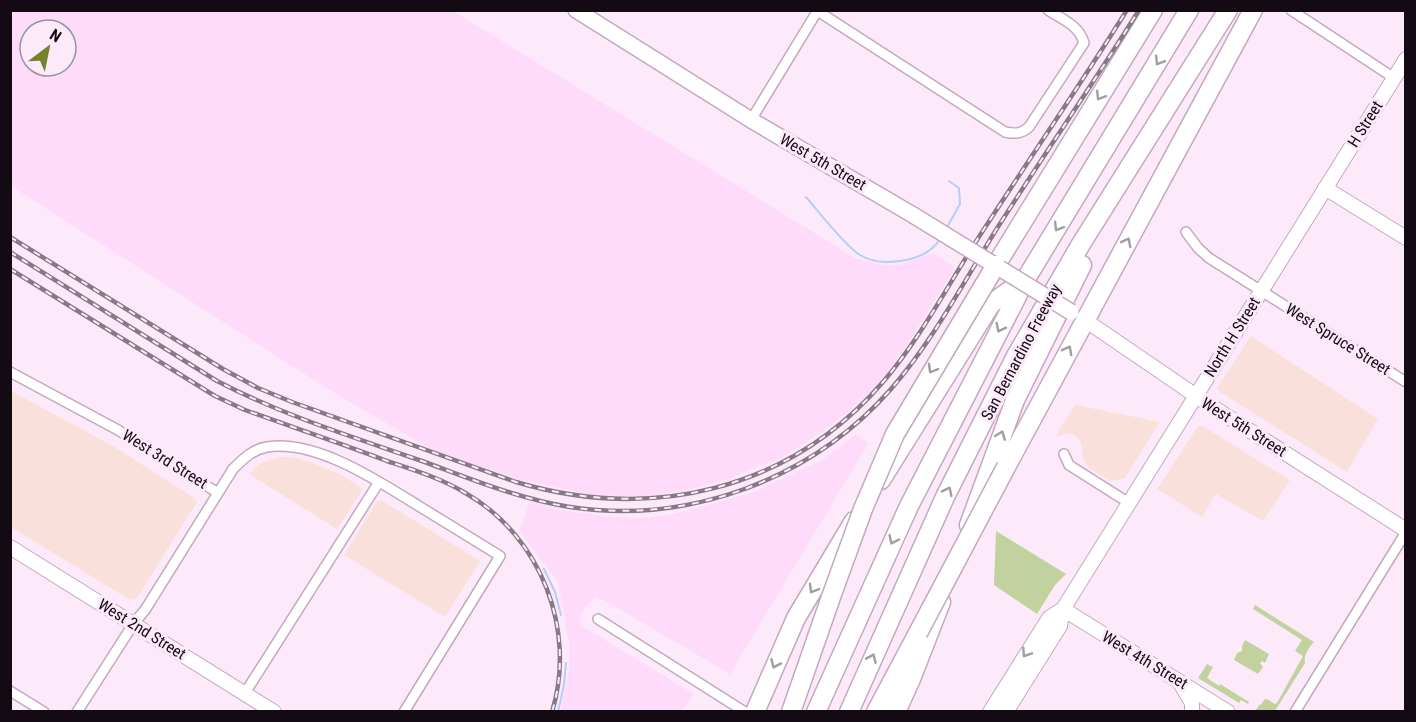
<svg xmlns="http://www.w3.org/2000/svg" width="1416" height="722" viewBox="0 0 1416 722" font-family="'Roboto Condensed',sans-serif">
	<rect width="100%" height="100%" fill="#fceafa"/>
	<!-- commercial -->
	<path fill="#fae0da" d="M 1251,336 L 1378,419 L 1347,472 L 1220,392 L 1217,388 Z
		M 11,391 L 113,446 L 193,497 L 197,502 L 137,598 L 130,600 L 11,527 Z
		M 1075,405 L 1160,422 L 1125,478 L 1111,481 L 1090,469 L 1083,459 L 1081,443 L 1077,437 L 1068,433 L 1055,437 Z
		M 1198,426 L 1204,427 L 1290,480 L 1263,521 L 1216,494 L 1202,517 L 1157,489 Z
		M 280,457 L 292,457 L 310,462 L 340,474 L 363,489 L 337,529 L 249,474 L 261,463 Z
		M 381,500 L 480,561 L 445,617 L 344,555 L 377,501 Z"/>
	<!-- built -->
	<path fill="#ffdbfb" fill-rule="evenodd" d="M 10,11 L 453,11 L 855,258 L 885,265 L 899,265 L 933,253 L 955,268 L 911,339 L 879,384 L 848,412 L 812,439 L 781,458 L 726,480 L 683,491 L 640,497 L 586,494 L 518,479 L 436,452 L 331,391 L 11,186 ZM 30,30 L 66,30 L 66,66 L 30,66 Z
		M 856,435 L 869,443 L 730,674 L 602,599 L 600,600 L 596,598 L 585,607 L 581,616 L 581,624 L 585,628 L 694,694 L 682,711 L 561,711 L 569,670 L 569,644 L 558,582 L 519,531 L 530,502 L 567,511 L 612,517 L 641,518 L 670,515 L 754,492 L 822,460 Z"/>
	<!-- green -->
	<path fill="#c1d29f" d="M 996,531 L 1066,574 L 1055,585 L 1037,614 L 994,585 Z
		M 1255,605 L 1314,642 C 1309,647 1303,657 1305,663 L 1275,711 L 1255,711 L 1260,704 L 1261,705 L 1264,700 L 1267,699 L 1275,704 L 1277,703 L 1303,656 L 1295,651 L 1302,640 L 1253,609 Z
		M 1245,640 L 1269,654 L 1265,663 L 1262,661 L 1260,663 L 1263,667 L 1258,674 L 1234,660 L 1237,653 L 1242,651 L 1242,646 Z
		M 1207,664 L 1213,667 L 1207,678 L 1219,686 L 1220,684 L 1249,702 L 1248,704 L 1241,700 L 1239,703 L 1198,678 Z"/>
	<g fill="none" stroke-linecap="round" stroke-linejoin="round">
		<!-- stream -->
		<path stroke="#b3cefa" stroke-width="2" d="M 806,197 C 819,212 845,246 860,255 C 873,263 891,263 906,260 C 920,257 933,251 940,239
			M 946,229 L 960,204 L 959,188 L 949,181
			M 544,569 L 555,592 L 561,615
			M 558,712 L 564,685 L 566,663"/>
		<!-- street casing -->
		<g stroke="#c4a8c1" stroke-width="12">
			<path id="street" d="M 816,10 L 1005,132 C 1015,134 1021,134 1029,127 L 1084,43 C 1079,25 1063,20 1048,10
				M 1291,10 L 1394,78
				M 751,120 L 818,10
				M 1186,232 L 1198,248 L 1209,258 L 1406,382
				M 10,372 L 118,430 L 218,493
				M 1064,454 L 1069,465 L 1129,503
				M 598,619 L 745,712
				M 10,691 L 44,712
				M 245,693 L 379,482
				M 77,712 L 134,623 L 145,610 L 233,469 C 243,459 253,449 267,447 C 317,439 381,483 422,508 C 448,524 474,540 500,556 L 404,712
				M 1295,712 L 1406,532"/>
		</g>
		<!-- secondary casing -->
		<g stroke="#c4a8c1" stroke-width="16">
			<path id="secondary" d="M 1325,188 L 1406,238
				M 1085,320 L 1208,404 L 1406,530
				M 10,547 L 274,712
				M 1063,609 L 1228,712
				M 1180,683 L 1192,703 L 1192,712
				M 990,712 L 1049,618 L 1063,609
				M 1006,712 L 1060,626 L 1063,609 L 1406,59"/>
		</g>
		<!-- primary casing -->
		<g stroke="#c4a8c1" stroke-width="18">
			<path id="primary" d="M 576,10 L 751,120 L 913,215"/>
		</g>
		<!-- highway casing -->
		<g stroke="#c4a8c1" stroke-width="21">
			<path id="highway" d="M 996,265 L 1153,10
				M 1006,467 L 1253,10
				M 881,480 L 991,304 L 1024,280
				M 969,525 L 1015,400 L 1082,265
				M 755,712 L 796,618 L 854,521
				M 791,712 L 831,597
				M 816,712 L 909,506 L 1027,277 L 1189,10
				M 849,712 L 945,497 L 1016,356 L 1081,244 L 1228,10
				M 876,712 L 918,633
				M 896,712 L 911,679 L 941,602"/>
		</g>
		<!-- street -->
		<use href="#street" stroke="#fff" stroke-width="9"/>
		<!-- secondary -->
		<use href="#secondary" stroke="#fff" stroke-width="14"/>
		<!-- primary -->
		<use href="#primary" stroke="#fff" stroke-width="15"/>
		<!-- highway -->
		<use href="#highway" stroke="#fff" stroke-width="18"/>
		<!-- rail casing -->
		<g stroke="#877985" stroke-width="4.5">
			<path id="rail" d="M 10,237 L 223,369 L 258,388 L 292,402 L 516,482 C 651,522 789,491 883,382 C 924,334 953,275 988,223 C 1034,152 1082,82 1127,10
				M 10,252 L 217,381 C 282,415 353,437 422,461 C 471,479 519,499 570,507 C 690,525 812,479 891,389 C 933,341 963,283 996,230 C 1043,156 1093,84 1139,10
				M 10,269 L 215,396 L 245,410 C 292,427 340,443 387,461 C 414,470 443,479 467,494 C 541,537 577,630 552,712"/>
		</g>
		<!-- rail -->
		<use href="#rail" stroke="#fceafa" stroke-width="2" stroke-dasharray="7" stroke-linecap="butt"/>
		<!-- primary-bridge casing -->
		<g stroke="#c4a8c1" stroke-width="18" stroke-linecap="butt">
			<path id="primary-bridge" d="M 913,215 L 1071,312"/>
		</g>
		<!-- highway-bridge casing -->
		<g stroke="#c4a8c1" stroke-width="21" stroke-linecap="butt">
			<path id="highway-bridge" d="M 831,597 L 863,509 L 895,434 L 996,265
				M 918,633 L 1006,467"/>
		</g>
		<!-- primary-bridge -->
		<use href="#primary-bridge" stroke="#fff" stroke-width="15"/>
		<!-- highway-bridge -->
		<use href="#highway-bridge" stroke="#fff" stroke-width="18"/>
	</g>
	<!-- one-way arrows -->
	<defs><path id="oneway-chevron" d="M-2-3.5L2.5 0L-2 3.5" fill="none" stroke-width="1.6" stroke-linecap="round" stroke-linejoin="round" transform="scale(1.5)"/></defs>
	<g stroke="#a19da1">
		<use href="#oneway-chevron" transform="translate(1159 61) rotate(121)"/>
		<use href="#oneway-chevron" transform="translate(1100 96) rotate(122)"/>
		<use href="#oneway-chevron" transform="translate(1058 227) rotate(121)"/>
		<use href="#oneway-chevron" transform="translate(1127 242) rotate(-62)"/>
		<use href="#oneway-chevron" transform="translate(1000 328) rotate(117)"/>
		<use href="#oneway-chevron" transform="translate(1068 350) rotate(-62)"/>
		<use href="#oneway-chevron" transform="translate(932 369) rotate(120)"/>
		<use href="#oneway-chevron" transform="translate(1001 435) rotate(-69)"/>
		<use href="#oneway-chevron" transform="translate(948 491) rotate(-64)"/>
		<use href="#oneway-chevron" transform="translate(893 540) rotate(115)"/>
		<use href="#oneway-chevron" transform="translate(813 589) rotate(120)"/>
		<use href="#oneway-chevron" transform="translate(1026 653) rotate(123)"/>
		<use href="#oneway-chevron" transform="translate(872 658) rotate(-66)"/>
		<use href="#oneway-chevron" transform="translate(775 664) rotate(114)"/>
	</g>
	<g text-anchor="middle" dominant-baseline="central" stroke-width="6" stroke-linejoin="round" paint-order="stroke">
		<!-- street labels -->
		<g font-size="16" fill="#140a13" stroke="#fceafa">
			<text transform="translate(1365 124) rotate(-58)">H Street</text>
			<text transform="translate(823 162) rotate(30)">West 5th Street</text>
			<text transform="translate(1232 337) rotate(-58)">North H Street</text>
			<text transform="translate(1338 339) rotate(32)">West Spruce Street</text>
			<text transform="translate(1021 352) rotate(-62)">San Bernardino Freeway</text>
			<text transform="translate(1244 427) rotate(32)">West 5th Street</text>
			<text transform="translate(165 459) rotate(32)">West 3rd Street</text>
			<text transform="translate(142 629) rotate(32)">West 2nd Street</text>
			<text transform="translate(1145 660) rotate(31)">West 4th Street</text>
		</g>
	</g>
	<!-- border -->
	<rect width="1416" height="722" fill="none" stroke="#140a13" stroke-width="24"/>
	<!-- north arrow -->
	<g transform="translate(48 48) rotate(32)"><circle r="28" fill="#fceafa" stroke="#9f909e" stroke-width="1.5"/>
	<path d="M0-4.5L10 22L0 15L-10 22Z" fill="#77802b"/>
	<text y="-9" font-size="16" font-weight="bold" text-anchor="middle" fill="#140a13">N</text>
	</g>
</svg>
